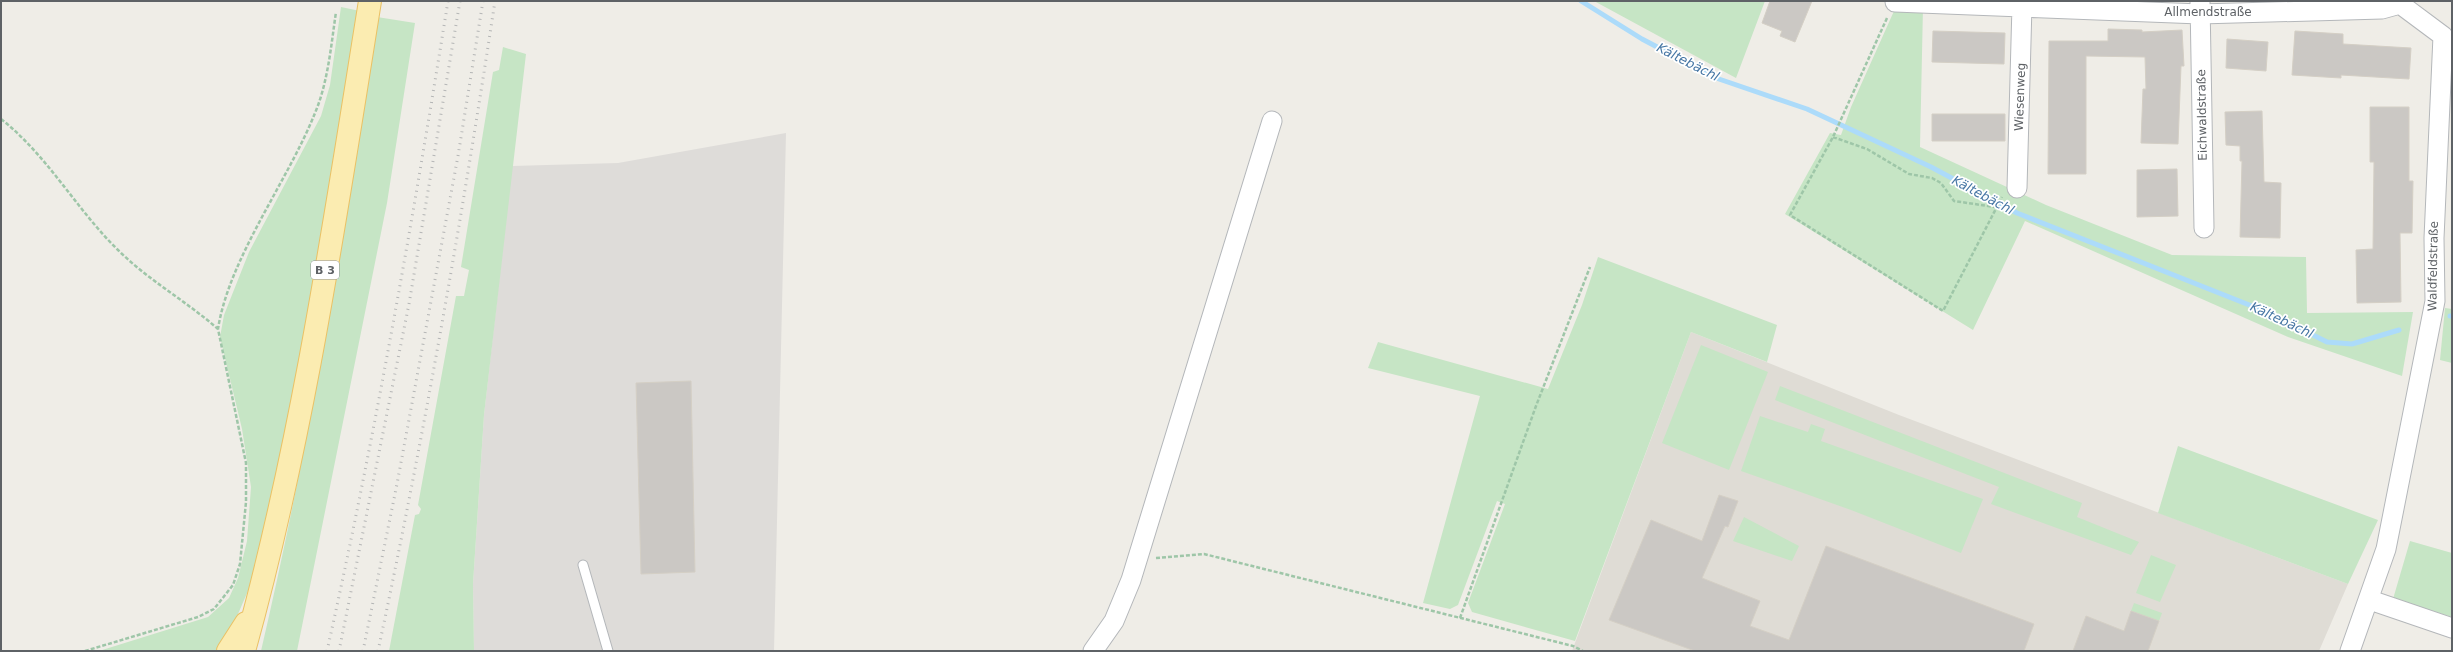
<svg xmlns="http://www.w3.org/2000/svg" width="2453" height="652" viewBox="0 0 2453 652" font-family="'DejaVu Sans',sans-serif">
	<rect width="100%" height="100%" fill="#efede7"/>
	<!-- industrial -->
	<path fill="#dedcd9" d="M 786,133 L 774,651 L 474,651 L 473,584 L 484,415 L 512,166 L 618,163 Z"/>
	<!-- education -->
	<path fill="#dfdcd5" d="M 1691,332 L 1899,415 L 2348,584 L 2319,651 L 1572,651 Z"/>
	<!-- green -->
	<path fill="#c6e5c5" d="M 1594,1 L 1765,1 L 1736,78 Z
		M 1899,6 L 1923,7 L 1920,147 L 2046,205 L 2172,255 L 2306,257 L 2307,313 L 2413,312 L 2402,376 L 2288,337 L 2025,221 L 1973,330 L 1785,214 L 1830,133 L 1841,135 L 1851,107 L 1894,11 Z
		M 341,7 L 360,11 L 340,139 L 276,484 L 254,577 L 222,651 L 99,651 L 208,617 L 229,598 L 238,578 L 247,541 L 251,487 L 242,429 L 220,337 L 224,315 L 249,252 L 321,116 L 330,85 Z
		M 377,17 L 415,23 L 387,203 L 297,651 L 261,651 C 310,441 344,230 377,17 Z
		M 503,47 L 526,54 L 484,415 L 473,584 L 474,651 L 389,651 L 415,515 L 419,514 L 421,509 L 418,505 L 456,296 L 464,296 L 469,270 L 461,267 L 493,72 L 499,70 Z
		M 1598,257 L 1777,325 L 1767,362 L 1691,332 L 1575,641 L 1472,612 L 1468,603 L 1505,504 L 1497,501 L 1458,605 L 1450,609 L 1423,603 L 1480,396 L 1368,368 L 1378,342 L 1548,389 L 1582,305 Z
		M 2445,308 L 2452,309 L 2452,363 L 2440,360 Z
		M 1701,345 L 1768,372 L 1729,470 L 1662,443 Z
		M 1780,386 L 2082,503 L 2077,517 L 2139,542 L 2131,555 L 1991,504 L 1999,487 L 1775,400 Z
		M 1760,416 L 1808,432 L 1811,424 L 1825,429 L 1821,441 L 1983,499 L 1961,553 L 1851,510 L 1741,471 Z
		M 2178,446 L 2378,520 L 2348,584 L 2158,513 Z
		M 1744,517 L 1799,546 L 1792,561 L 1733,541 Z
		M 2410,541 L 2452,553 L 2452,617 L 2393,599 Z
		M 2151,555 L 2176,565 L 2160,602 L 2136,593 Z
		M 2134,603 L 2162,613 L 2159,621 L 2131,611 Z"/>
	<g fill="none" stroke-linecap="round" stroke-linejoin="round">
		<!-- stream -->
		<path stroke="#acdbfa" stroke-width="5" d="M 1581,1 L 1642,39 L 1716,78 L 1807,109 L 1931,167 L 2017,213 L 2267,312 L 2327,342 L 2352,344 L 2399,330
			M 2450,316 L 2452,316"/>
	</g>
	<!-- building -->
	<path fill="#cbc8c4" stroke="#d4cfc5" d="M 1770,1 L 1812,1 L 1795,42 L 1780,36 L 1782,31 L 1762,23 Z
		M 2108,29 L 2142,30 L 2142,32 L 2182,30 L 2184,66 L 2181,66 L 2178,144 L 2141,143 L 2143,89 L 2146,89 L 2145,57 L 2086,56 L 2086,174 L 2048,174 L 2049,41 L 2108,41 Z
		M 1933,31 L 2005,33 L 2004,64 L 1932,62 Z
		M 2295,31 L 2343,34 L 2343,44 L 2411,48 L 2409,79 L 2341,75 L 2341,78 L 2292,75 Z
		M 2227,39 L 2268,42 L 2266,71 L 2226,68 Z
		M 2370,107 L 2409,107 L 2409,181 L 2413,181 L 2412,233 L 2400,233 L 2401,302 L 2357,303 L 2356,250 L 2373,249 L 2374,162 L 2370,162 Z
		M 2262,111 L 2264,182 L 2281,183 L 2280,238 L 2240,237 L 2242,161 L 2240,161 L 2240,146 L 2226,145 L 2225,112 Z
		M 1932,114 L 2005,114 L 2005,141 L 1932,141 Z
		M 2177,169 L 2178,216 L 2137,217 L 2137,170 Z
		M 691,381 L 695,572 L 641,574 L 636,383 Z
		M 1719,495 L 1738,501 L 1728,527 L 1725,526 L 1702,578 L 1760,601 L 1750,626 L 1789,640 L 1826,546 L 2034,624 L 2024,651 L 1695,651 L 1609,620 L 1651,520 L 1702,541 Z
		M 2131,611 L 2159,621 L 2148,651 L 2073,651 L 2086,616 L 2124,631 Z"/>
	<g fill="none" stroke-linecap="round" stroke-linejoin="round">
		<!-- lane casing -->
		<g stroke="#b4b7ba" stroke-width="11">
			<path id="lane" d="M 583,565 L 608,651"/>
		</g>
		<!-- street casing -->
		<g stroke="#b4b7ba" stroke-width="21">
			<path id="street" d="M 2400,1 L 2400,4 L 2443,36
				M 1895,2 L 2200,14 L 2382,9 L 2400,4
				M 2200,2 L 2204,228
				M 2017,188 L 2022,5
				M 2370,600 L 2452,628
				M 1093,651 L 1114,621 L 1131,580 L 1272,121
				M 2350,651 L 2386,549 L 2435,301 L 2434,238 L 2443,36"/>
		</g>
		<!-- primary casing -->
		<g stroke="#eac165" stroke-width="24">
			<path id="primary" d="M 228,651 L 246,623
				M 244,651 C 303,439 335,219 370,1"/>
		</g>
		<!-- path -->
		<path stroke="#9ec6a8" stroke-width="2.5" stroke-dasharray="4 2" stroke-linecap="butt" d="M 1887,18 L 1833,137 L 1790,215 L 1943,311 L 2002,197
			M 1,119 C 48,156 76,209 118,250 C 148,280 186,301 218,329
			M 1833,137 L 1867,149 L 1909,174 L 1932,178 L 1941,183 L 1954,201 L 1995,207
			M 1156,558 L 1204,554 L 1573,646 L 1583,651
			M 1460,618 L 1536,406 L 1590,267
			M 85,651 L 198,617 L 214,609 L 233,585 L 240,564 L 246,502 L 246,463 L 218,329 C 229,258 288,181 315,113 C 328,82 331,46 336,12"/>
		<!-- lane -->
		<use href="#lane" stroke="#fff" stroke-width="9"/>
		<!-- street -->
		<use href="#street" stroke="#fff" stroke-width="19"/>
		<!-- primary -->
		<use href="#primary" stroke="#fbecb1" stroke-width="22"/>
		<!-- rail -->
		<path stroke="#b5b6b6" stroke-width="3" stroke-dasharray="1 5" stroke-linecap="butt" d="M 327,651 C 375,436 413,219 448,1
			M 339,651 L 409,304 L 460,1
			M 363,651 L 397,484 L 458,156 L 483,1
			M 378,651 C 424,436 462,218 495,1"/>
	</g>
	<g text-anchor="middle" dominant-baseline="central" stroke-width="3.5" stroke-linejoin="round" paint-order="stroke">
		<!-- shield labels -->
		<rect fill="#fff" stroke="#8e9194" stroke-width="1" x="311" y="261" width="28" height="18" rx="3"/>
		<g font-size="11" font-weight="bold" fill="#5e6266">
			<text x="325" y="270">B 3</text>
		</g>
		<!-- street labels -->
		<g font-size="12" fill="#5e6266" stroke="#fff">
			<text x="2208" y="12">Allmendstraße</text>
			<text transform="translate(2020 97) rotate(-88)">Wiesenweg</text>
			<text transform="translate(2202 115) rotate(-91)">Eichwaldstraße</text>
			<text transform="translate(2433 266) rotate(-89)">Waldfeldstraße</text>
		</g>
		<!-- water labels -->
		<g font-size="13" font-style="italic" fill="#4676a4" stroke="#fff">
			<text transform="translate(1688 62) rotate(27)">Kältebächl</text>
			<text transform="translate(1983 195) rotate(28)">Kältebächl</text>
			<text transform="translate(2282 320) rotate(25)">Kältebächl</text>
		</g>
	</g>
	<!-- border -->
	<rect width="2453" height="652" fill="none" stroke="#5e6266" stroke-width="4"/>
</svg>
